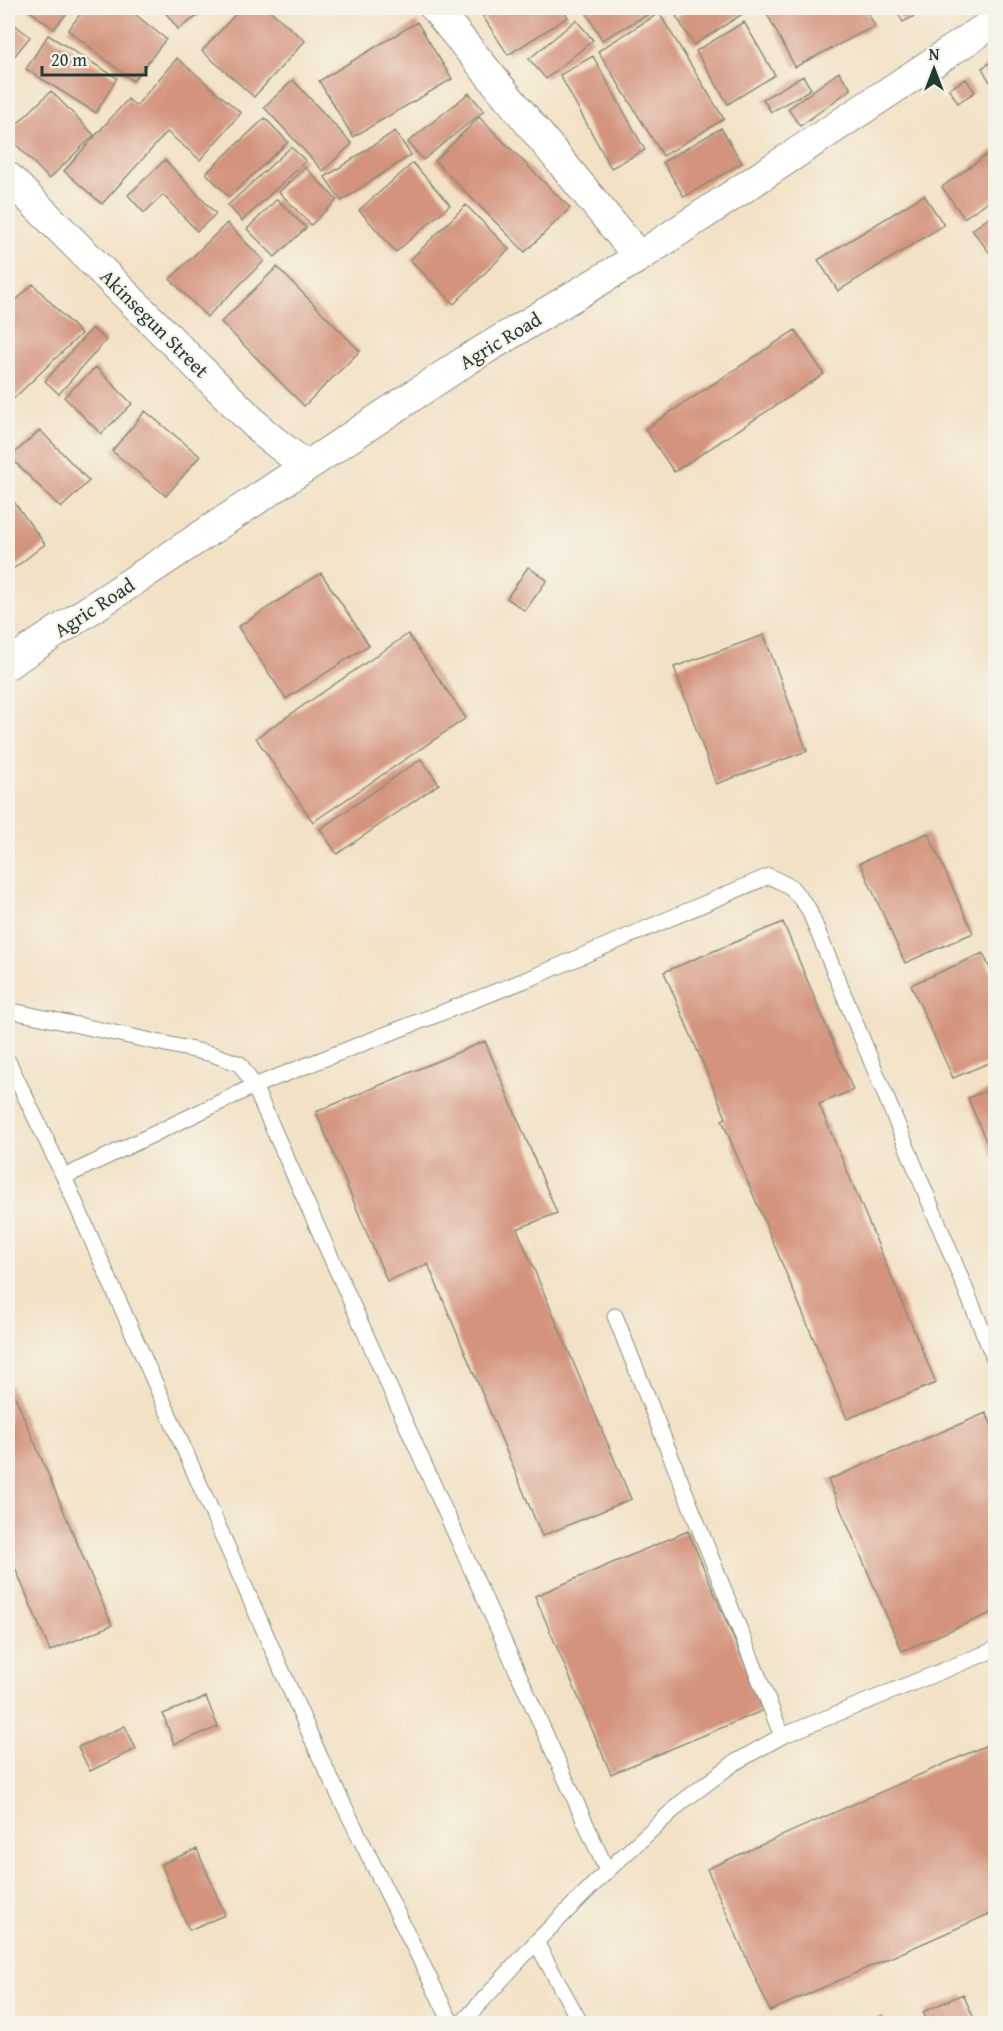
<svg xmlns="http://www.w3.org/2000/svg" width="1003" height="2031" viewBox="0 0 1003 2031" font-family="'Gentium Book Plus',serif">
	<rect width="100%" height="100%" fill="#f7f3e8"/>
	<filter id="ink" filterUnits="userSpaceOnUse"><feTurbulence type="fractalNoise" baseFrequency=".0167" numOctaves="2"/><feDisplacementMap in="SourceGraphic" scale="12" xChannelSelector="R" yChannelSelector="G"/><feConvolveMatrix kernelMatrix="1 2 1 2 8 2 1 2 1" color-interpolation-filters="sRGB"/></filter>
	<filter id="wash" filterUnits="userSpaceOnUse"><feTurbulence type="fractalNoise" baseFrequency=".008" numOctaves="4" result="noise"/><feDisplacementMap in="SourceGraphic" scale="24" xChannelSelector="R" yChannelSelector="G"/><feGaussianBlur stdDeviation="1.35" result="paint"/><feColorMatrix in="noise" values="0 0 0 0 0 0 0 0 0 0 0 0 0 0 0 0 0 1.4 0 .05"/><feComposite in="paint" operator="in"/></filter>
	<g filter="url(#wash)">
		<rect width="100%" height="100%" fill="#f2e1c5"/>
		<g id="blocks">
			<!-- building -->
			<path fill="#d3937b" d="M 26,8 L 71,8 L 54,29 Z
				M 85,8 L 127,8 L 166,39 L 133,81 L 68,30 Z
				M 162,8 L 210,8 L 178,29 Z
				M 241,8 L 267,8 L 305,41 L 254,97 L 202,51 Z
				M 494,8 L 562,8 L 568,17 L 508,55 L 482,15 Z
				M 584,8 L 645,8 L 649,14 L 602,40 Z
				M 691,8 L 741,8 L 744,13 L 694,45 L 676,16 Z
				M 764,8 L 865,8 L 875,26 L 795,67 Z
				M 895,8 L 930,8 L 903,22 Z
				M 659,13 L 724,119 L 663,156 L 598,51 Z
				M 576,20 L 593,40 L 546,79 L 529,59 Z
				M 417,22 L 452,79 L 353,137 L 319,81 Z
				M 744,22 L 775,75 L 728,104 L 696,51 Z
				M 13,23 L 30,37 L 8,64 L 8,30 Z
				M 48,35 L 117,78 L 96,113 L 26,69 Z
				M 593,56 L 645,150 L 611,168 L 560,75 Z
				M 177,58 L 241,113 L 200,160 L 167,132 L 102,204 L 64,171 L 128,99 L 136,106 Z
				M 996,59 L 996,79 L 990,82 L 982,68 Z
				M 839,72 L 851,89 L 800,126 L 788,109 Z
				M 803,76 L 811,89 L 771,112 L 763,99 Z
				M 966,79 L 975,92 L 958,103 L 949,89 Z
				M 293,80 L 352,144 L 323,171 L 264,107 Z
				M 51,91 L 94,135 L 49,179 L 8,136 L 8,133 Z
				M 469,93 L 484,111 L 423,160 L 408,142 Z
				M 479,117 L 570,208 L 525,252 L 435,161 Z
				M 265,118 L 288,142 L 229,197 L 206,173 Z
				M 721,128 L 742,163 L 684,197 L 663,162 Z
				M 395,131 L 411,155 L 341,201 L 325,177 Z
				M 291,147 L 306,161 L 242,221 L 228,205 Z
				M 996,148 L 996,196 L 964,218 L 942,187 Z
				M 165,160 L 216,214 L 197,231 L 163,195 L 144,213 L 128,195 Z
				M 413,163 L 450,205 L 396,252 L 359,210 Z
				M 305,167 L 337,200 L 311,225 L 279,192 Z
				M 924,195 L 944,225 L 838,291 L 818,260 Z
				M 277,199 L 306,228 L 275,257 L 247,229 Z
				M 466,205 L 509,249 L 454,304 L 410,260 Z
				M 996,213 L 996,261 L 972,230 Z
				M 227,223 L 264,261 L 207,317 L 170,279 Z
				M 277,267 L 360,351 L 304,406 L 221,322 Z
				M 33,284 L 81,334 L 8,404 L 8,308 Z
				M 92,328 L 106,340 L 59,394 L 45,381 Z
				M 795,330 L 824,374 L 674,472 L 645,429 Z
				M 96,367 L 132,404 L 101,434 L 64,397 Z
				M 145,411 L 200,456 L 166,496 L 112,451 Z
				M 40,430 L 89,481 L 61,508 L 10,457 Z
				M 8,494 L 45,544 L 8,573 Z
				M 528,567 L 547,580 L 525,611 L 507,598 Z
				M 321,573 L 369,645 L 286,699 L 238,627 Z
				M 408,634 L 466,718 L 313,822 L 256,738 Z
				M 764,635 L 807,751 L 716,784 L 674,667 Z
				M 421,759 L 439,784 L 337,854 L 320,829 Z
				M 928,833 L 973,933 L 905,963 L 860,863 Z
				M 783,922 L 853,1090 L 819,1104 L 936,1383 L 847,1419 L 722,1120 L 726,1118 L 664,972 Z
				M 983,953 L 996,982 L 996,1060 L 953,1078 L 911,985 Z
				M 485,1041 L 557,1213 L 517,1229 L 631,1499 L 542,1536 L 428,1264 L 387,1281 L 316,1112 Z
				M 996,1087 L 996,1163 L 995,1163 L 968,1098 Z
				M 8,1380 L 112,1625 L 50,1651 L 8,1551 Z
				M 986,1413 L 996,1434 L 996,1611 L 902,1651 L 828,1480 Z
				M 688,1531 L 764,1710 L 611,1774 L 535,1596 Z
				M 206,1697 L 218,1727 L 174,1744 L 163,1714 Z
				M 125,1726 L 136,1749 L 90,1771 L 78,1747 Z
				M 996,1741 L 996,1911 L 770,2011 L 707,1869 Z
				M 197,1849 L 225,1915 L 189,1930 L 161,1864 Z
				M 963,1994 L 976,2023 L 928,2024 L 923,2012 Z
				M 882,2016 L 886,2024 L 866,2024 Z"/>
		</g>
	</g>
	<g filter="url(#ink)">
		<use href="#blocks" fill-opacity="0" stroke="#888f7c" stroke-width="1.5"/>
		<g fill="none" stroke-linecap="round" stroke-linejoin="round">
			<!-- lane casing -->
			<g stroke="#888f7c" stroke-width="17">
				<path id="lane" d="M 8,1010 L 212,1054 L 240,1064 L 254,1086 L 607,1871
					M 8,1061 L 64,1177 L 320,1757 L 452,2024
					M 64,1177 L 254,1086 L 533,977 L 769,876 L 791,887 L 808,908 L 996,1363
					M 615,1316 L 782,1736
					M 536,1942 L 581,2024
					M 461,2024 L 536,1942 L 607,1871 L 682,1802 L 734,1763 L 782,1736 L 996,1649"/>
			</g>
			<!-- street casing -->
			<g stroke="#888f7c" stroke-width="32">
				<path id="street" d="M 435,8 L 639,257
					M 8,177 L 265,434 L 306,466
					M 8,664 L 467,360 L 639,257 L 996,21"/>
			</g>
			<!-- lane -->
			<use href="#lane" stroke="#fff" stroke-width="15"/>
			<!-- street -->
			<use href="#street" stroke="#fff" stroke-width="30"/>
		</g>
	</g>
	<g text-anchor="middle" dominant-baseline="central" stroke-width="4.5" stroke-linejoin="round" paint-order="stroke">
		<!-- street labels -->
		<g font-size="20" fill="#1f3d34" stroke="#f7f3e8">
			<text transform="translate(155 323) rotate(45)">Akinsegun Street</text>
			<text transform="translate(500 340) rotate(-31)">Agric Road</text>
			<text transform="translate(94 607) rotate(-33)">Agric Road</text>
		</g>
	</g>
	<!-- margin -->
	<rect width="1003" height="2031" fill="none" stroke="#f7f3e8" stroke-width="30"/>
	<!-- north arrow -->
	<g transform="translate(934 69)" stroke="#f7f3e8" stroke-width="4.5" paint-order="stroke">
	<path d="M0-4.5L10 22L0 15L-10 22Z" fill="#1f3d34"/>
	<text y="-9" font-size="16" font-weight="bold" text-anchor="middle" fill="#1f3d34">N</text>
	</g>
	<!-- scale -->
	<path d="M42 66v9h104v-9" fill="none" stroke="#1f3d34" stroke-width="3"/>
	<text x="51" y="66" font-size="18" fill="#1f3d34" stroke="#f7f3e8" stroke-width="4.5" paint-order="stroke">20 m</text>
</svg>
